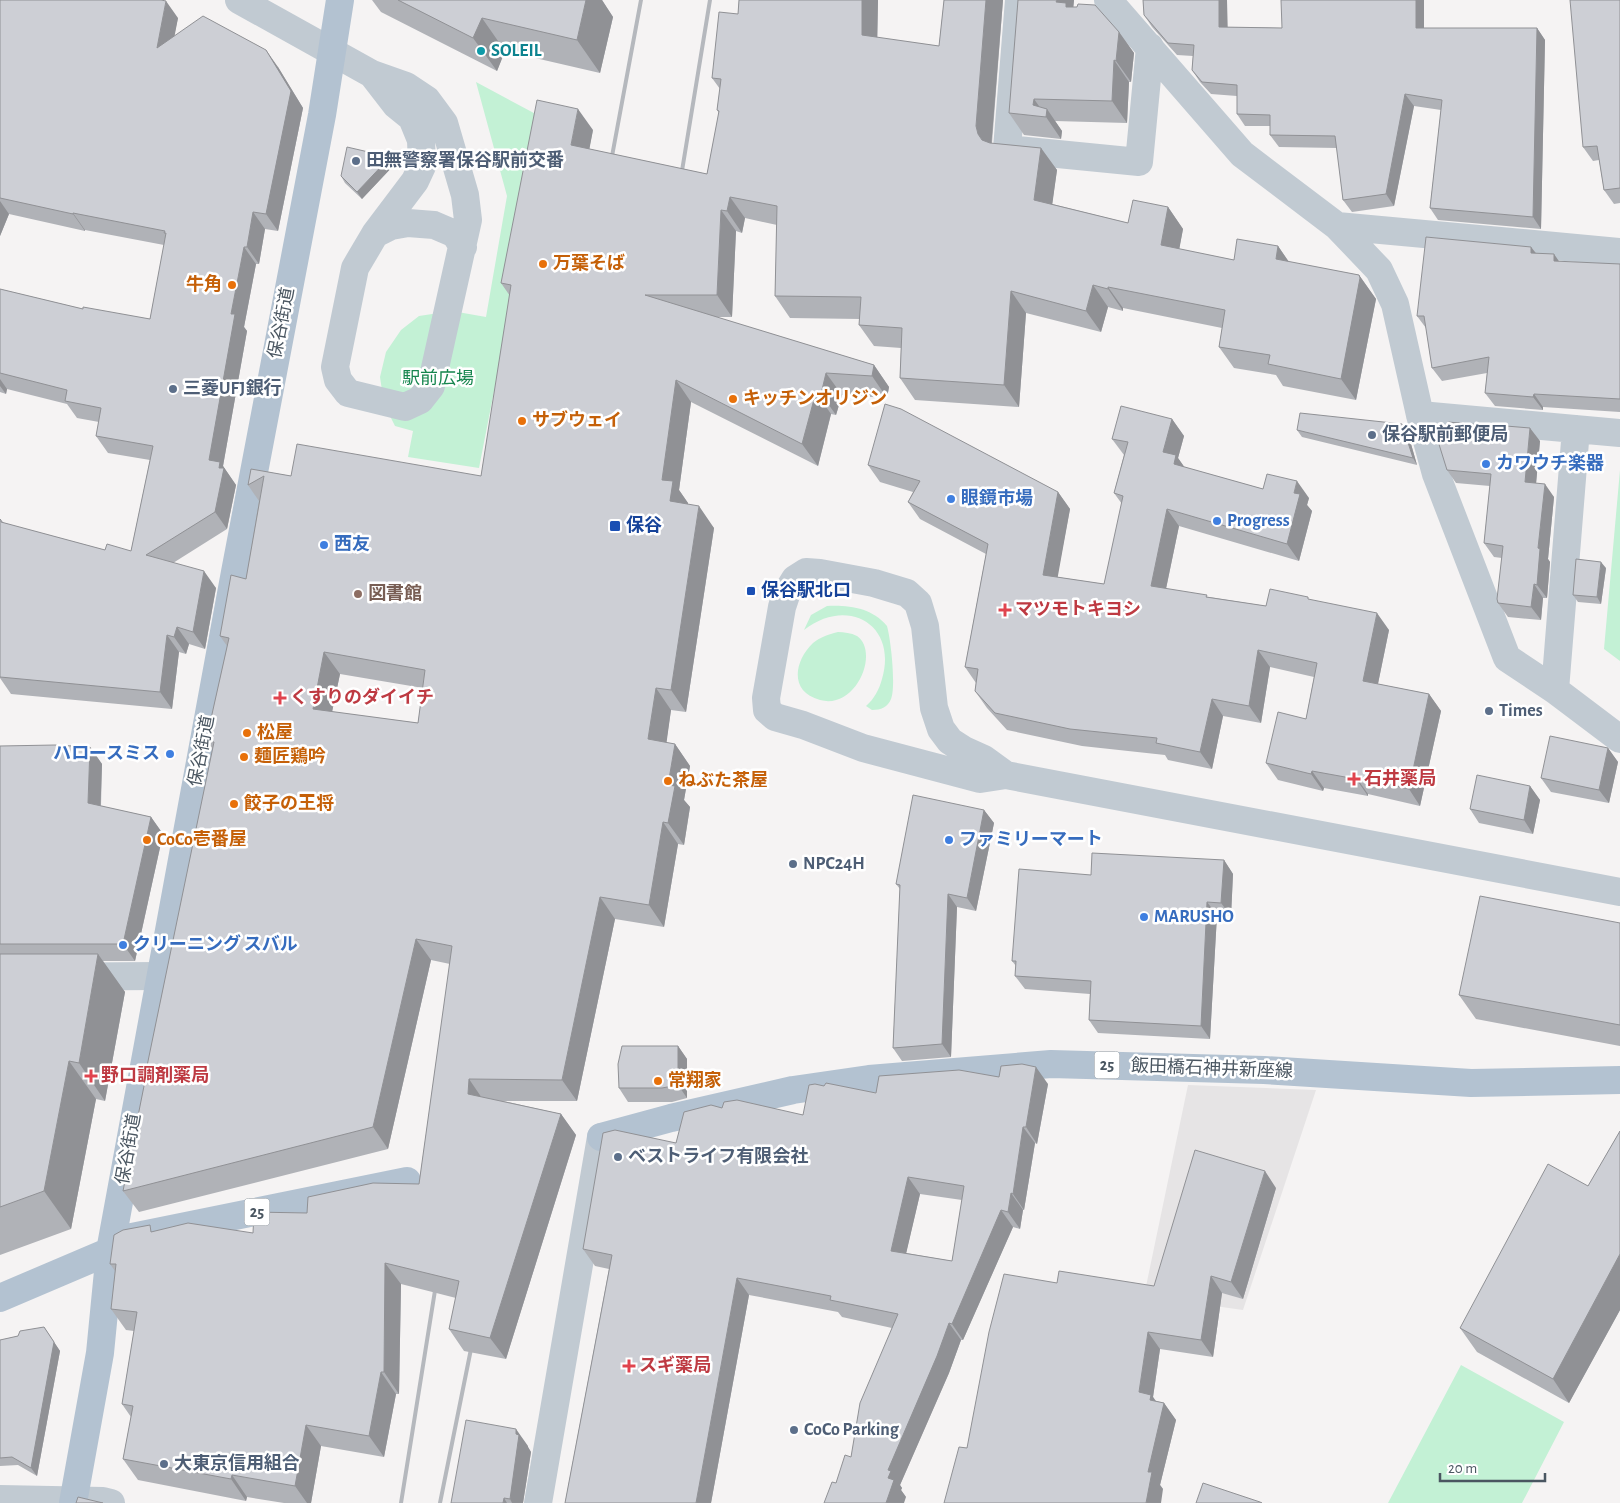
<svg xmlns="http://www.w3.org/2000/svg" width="1620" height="1503" viewBox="0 0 1620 1503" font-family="'Alegreya Sans','Noto Sans JP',sans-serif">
	<rect width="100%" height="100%" fill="#f5f3f3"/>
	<!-- education -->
	<path fill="#e6e4e5" d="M 1188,1085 L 1316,1090 L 1243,1310 L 1144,1296 Z"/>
	<!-- green -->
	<path fill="#c3f1d5" d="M 476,82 L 547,120 L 479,468 L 408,457 L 413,431 L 395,426 L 384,404 L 380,377 L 386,352 L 401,330 L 419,316 L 452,311 L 486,317 L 507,196 Z
		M 1620,470 L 1620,661 L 1604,649 Z
		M 827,606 C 850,605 872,608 887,626 C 891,640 896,687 891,699 C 888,707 881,710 872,710 L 866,706 C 874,699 879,690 882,679 C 898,624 847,596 804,630 L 811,615 Z
		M 838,632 C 844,632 851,633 857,636 C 880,652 856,710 820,700 C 789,692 794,661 813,643 C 820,637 830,634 838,632 Z
		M 1461,1365 L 1564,1422 L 1522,1503 L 1388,1503 Z"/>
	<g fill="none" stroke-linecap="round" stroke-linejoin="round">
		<!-- minor -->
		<path stroke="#c1cad2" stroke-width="28" d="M 239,0 L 372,74 L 406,86 L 427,100 L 444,123 L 465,195 L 468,220 L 431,386 L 420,400 L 405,407 L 348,393 L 338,380 L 335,367 L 355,268 L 375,234 L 415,181 L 422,166 L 421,140 L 412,118 L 396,105 L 372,74
			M 1019,0 L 1007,149 L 1139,162 L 1150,47
			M 1108,0 L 1242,154 L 1337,226 L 1379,270 L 1395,304 L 1420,415 L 1436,474 L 1507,658 L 1555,690 L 1620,739
			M 1337,226 L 1620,252
			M 375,234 L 391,226 L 408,223 L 434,225 L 455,234 L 463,247
			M 1420,415 L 1620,433
			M 1555,690 L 1576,429
			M 1006,775 L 984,759 L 964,750 L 950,741 L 941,729 L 934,708 L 925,626 L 918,603 L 907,593 L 874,583 L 820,573 L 806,572 L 795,579 L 787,592 L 782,607 L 766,698 L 767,710 L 775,717 L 803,725 L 863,748 L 980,779 L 1006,775 L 1620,892
			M 0,977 L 161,976
			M 0,1499 L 103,1501 L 111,1503
			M 538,1503 L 601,1137"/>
		<!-- major -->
		<path stroke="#b3c2d1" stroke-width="28" d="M 601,1137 L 671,1118 L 793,1090 L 869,1079 L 1051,1064 L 1264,1070 L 1471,1083 L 1620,1080
			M 0,1298 L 110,1251 L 132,1237 L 407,1181
			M 73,1503 L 100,1353 L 110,1251 L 235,572 L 322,115 L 340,0"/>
		<!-- rail -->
		<path stroke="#b5b8bd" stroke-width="4" d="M 610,167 L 641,0
			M 680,183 L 710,0
			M 401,1503 L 437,1278
			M 440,1503 L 473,1339"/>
	</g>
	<!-- wall -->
	<path fill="#b0b2b7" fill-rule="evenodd" d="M 0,0 L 178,18 L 174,36 L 278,67 L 303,108 L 278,231 L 265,229 L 259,264 L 256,264 L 244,327 L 247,331 L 223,466 L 236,485 L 227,529 L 173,563 L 216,588 L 205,649 L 189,644 L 186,654 L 179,652 L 172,709 L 11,694 L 0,678 L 0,519 L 4,523 L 105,550 L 131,551 L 150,460 L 108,453 L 96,436 L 99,422 L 77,418 L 67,404 L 7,389 L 6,394 L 0,392 L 0,289 L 83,309 L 150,319 L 164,245 L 85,230 L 85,231 L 9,214 L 0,236 Z
		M 372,0 L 602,0 L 613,17 L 600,73 L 505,51 L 497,71 L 381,12 Z
		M 739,0 L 878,0 L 877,38 L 939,46 L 944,0 L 1003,0 L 992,143 L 1041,148 L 1057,170 L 1052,204 L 1128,223 L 1168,207 L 1183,229 L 1179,249 L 1234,260 L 1278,246 L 1289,262 L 1359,275 L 1376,299 L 1356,400 L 1283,386 L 1276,375 L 1234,368 L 1219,347 L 1222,328 L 1123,308 L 1123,311 L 1108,307 L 1101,332 L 1026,313 L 1019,407 L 915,400 L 900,378 L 901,348 L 874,346 L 859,325 L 860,319 L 790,318 L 775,296 L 777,225 L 745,218 L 742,233 L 736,231 L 732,317 L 716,317 L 874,365 L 889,387 L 887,398 L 842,395 L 836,415 L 831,414 L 818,466 L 691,402 L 679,490 L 688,503 L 688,504 L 714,528 L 686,712 L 671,710 L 666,743 L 675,744 L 690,766 L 684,800 L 690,807 L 684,845 L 678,844 L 664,927 L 615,919 L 577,1101 L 503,1101 L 561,1114 L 576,1135 L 506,1359 L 464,1351 L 449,1329 L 456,1298 L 401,1284 L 399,1394 L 396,1394 L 384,1457 L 321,1446 L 311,1503 L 284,1503 L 247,1497 L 246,1501 L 138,1480 L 123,1459 L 131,1417 L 122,1404 L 134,1331 L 126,1330 L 111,1309 L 115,1271 L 110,1264 L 154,1231 L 253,1233 L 307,1213 L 419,1184 L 450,964 L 431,960 L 388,1149 L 139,1212 L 123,1191 L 148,1067 L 147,1066 L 213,750 L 206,741 L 227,646 L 220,636 L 246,579 L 259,501 L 248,485 L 251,469 L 291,476 L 481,476 L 510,296 L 501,283 L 593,130 L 589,149 L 707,174 L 719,113 L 717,110 L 720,89 L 712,78 L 738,14 ZM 340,674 L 423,688 L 418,723 L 332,712 Z
		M 1018,0 L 1074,0 L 1073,7 L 1119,32 L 1134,53 L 1131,82 L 1129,82 L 1127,123 L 1055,121 L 1062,131 L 1061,139 L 1024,135 L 1009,113 Z
		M 1143,0 L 1227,0 L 1227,27 L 1282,28 L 1537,28 L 1545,40 L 1541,229 L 1438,220 L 1430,208 L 1441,110 L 1414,106 L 1394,206 L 1352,212 L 1343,200 L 1337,148 L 1279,147 L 1270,135 L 1270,126 L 1245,126 L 1237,114 L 1237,96 L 1211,94 L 1200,82 L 1192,70 L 1193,56 L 1177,55 L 1152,27 L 1144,15 Z
		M 1620,0 L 1620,203 L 1614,204 L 1604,190 L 1599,160 L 1593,161 L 1583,147 Z
		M 390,157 L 395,164 L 362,199 L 345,183 L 341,176 Z
		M 1531,247 L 1536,253 L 1560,262 L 1620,264 L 1620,412 L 1543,407 L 1543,410 L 1495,406 L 1485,393 L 1487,373 L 1442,381 L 1432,368 L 1426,328 L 1417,316 Z
		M 1172,419 L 1184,436 L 1178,458 L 1184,467 L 1263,489 L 1309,498 L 1307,505 L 1312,511 L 1299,561 L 1179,526 L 1166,589 L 1209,597 L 1266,606 L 1310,600 L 1389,630 L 1378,684 L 1429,694 L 1441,711 L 1420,806 L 1368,794 L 1368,796 L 1324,788 L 1323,791 L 1278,780 L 1266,763 L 1306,719 L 1314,677 L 1270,667 L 1261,723 L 1223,716 L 1212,769 L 1168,760 L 1165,755 L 1082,746 L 1007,730 L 987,708 L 975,691 L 976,683 L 965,667 L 986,554 L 920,519 L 908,502 L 913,492 L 880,482 L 868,465 L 1058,492 L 1070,509 L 1057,577 L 1104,584 L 1122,504 L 1114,493 L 1124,455 L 1112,439 Z
		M 1402,424 L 1407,430 L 1417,465 L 1302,437 L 1297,430 Z
		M 1447,428 L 1540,441 L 1536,483 L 1554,497 L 1548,559 L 1550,562 L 1547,598 L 1543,598 L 1541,620 L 1508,617 L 1498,603 L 1502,558 L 1494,557 L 1484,543 L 1490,486 L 1456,483 L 1447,470 Z
		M 1606,568 L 1601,604 L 1578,602 L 1573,595 Z
		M 0,746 L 90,747 L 102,764 L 101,806 L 151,817 L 163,834 L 135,961 L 103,961 L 125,992 L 105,1101 L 96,1099 L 71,1229 L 0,1255 Z
		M 1608,748 L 1618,762 L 1609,803 L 1551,792 L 1541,778 Z
		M 1530,786 L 1540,800 L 1533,834 L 1479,823 L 1470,809 Z
		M 984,810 L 994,823 L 976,911 L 957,907 L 951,1057 L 902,1061 L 893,1048 L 900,889 L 896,884 Z
		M 1224,860 L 1233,874 L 1231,916 L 1217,915 L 1210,1039 L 1098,1033 L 1089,1020 L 1090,994 L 1025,989 L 1015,976 L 1016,966 L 1012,961 L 1091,875 Z
		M 1620,923 L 1620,1046 L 1476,1019 L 1459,995 Z
		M 678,1046 L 687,1059 L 687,1098 L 672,1102 L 628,1102 L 619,1088 Z
		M 999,1077 L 1048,1084 L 1037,1144 L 1035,1143 L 1024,1210 L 1023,1210 L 1020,1229 L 1013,1227 L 963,1340 L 961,1340 L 949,1373 L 900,1485 L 902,1488 L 901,1490 L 906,1497 L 836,1483 L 851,1457 L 892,1328 L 842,1317 L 838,1312 L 749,1295 L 711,1503 L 565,1503 L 609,1269 L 595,1266 L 583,1249 L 676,1143 L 722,1108 L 803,1115 L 824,1086 L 876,1093 ZM 920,1194 L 962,1200 L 952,1261 L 906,1253 Z
		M 1620,1131 L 1620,1310 L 1569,1403 L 1477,1352 L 1460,1328 L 1588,1186 Z
		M 1276,1188 L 1243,1299 L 1222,1293 L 1213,1357 L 1160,1349 L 1153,1397 L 1156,1401 L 1164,1403 L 1176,1420 L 1160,1485 L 1163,1489 L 967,1448 L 1057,1283 L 1154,1286 Z
		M 44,1327 L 60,1351 L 37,1476 L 18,1465 L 0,1466 L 0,1340 L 18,1336 Z
		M 528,1446 L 528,1447 L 531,1452 L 523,1503 L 451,1503 Z"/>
	<!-- shaded-wall -->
	<path fill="#909195" d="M 586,0 L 602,0 L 613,17 L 600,73 L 577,40 Z
		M 862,0 L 878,0 L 877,57 L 862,35 Z
		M 986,0 L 1003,0 L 991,148 L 993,155 L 978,134 L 976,126 Z
		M 1057,0 L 1074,0 L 1073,12 L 1056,2 Z
		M 1219,0 L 1227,0 L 1228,39 L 1219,27 Z
		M 1416,0 L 1424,0 L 1424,40 L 1416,28 Z
		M 166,1 L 178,18 L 169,65 L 157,48 Z
		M 482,18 L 505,51 L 497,71 L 473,38 Z
		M 1537,28 L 1545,40 L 1541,229 L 1533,217 Z
		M 1119,32 L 1134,53 L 1131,82 L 1116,61 Z
		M 266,50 L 278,67 L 303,108 L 278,231 L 266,214 Z
		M 1114,60 L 1129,82 L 1127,123 L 1112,101 Z
		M 1405,94 L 1414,106 L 1394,206 L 1386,194 Z
		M 1034,99 L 1046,116 L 1047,109 L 1062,131 L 1061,139 L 1046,117 L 1033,105 Z
		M 578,109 L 593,130 L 586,167 L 571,145 Z
		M 1041,148 L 1057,170 L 1050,221 L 1034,200 Z
		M 390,157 L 395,164 L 362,199 L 357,192 Z
		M 730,197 L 745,218 L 742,233 L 727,211 Z
		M 0,201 L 9,214 L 0,236 Z
		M 1168,207 L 1183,229 L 1176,267 L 1161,245 Z
		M 721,210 L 736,231 L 732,317 L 717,295 Z
		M 253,212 L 265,229 L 259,264 L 247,247 Z
		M 73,213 L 85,230 L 85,231 L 73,214 Z
		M 1278,246 L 1293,268 L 1276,259 Z
		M 244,247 L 256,264 L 244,327 L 247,331 L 223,466 L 236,485 L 227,529 L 215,512 L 209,460 L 231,314 Z
		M 1531,247 L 1541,260 L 1531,253 Z
		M 1554,254 L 1563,267 L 1554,261 Z
		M 1359,275 L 1376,299 L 1356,400 L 1341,379 Z
		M 1093,285 L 1108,307 L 1101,332 L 1086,311 Z
		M 1108,287 L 1123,308 L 1123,311 L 1108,289 Z
		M 1011,291 L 1026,313 L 1019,407 L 1004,385 Z
		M 874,365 L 889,387 L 887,398 L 872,376 Z
		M 826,373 L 842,395 L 836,415 L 821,394 Z
		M 0,379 L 7,389 L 6,394 L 0,386 Z
		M 676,380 L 691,402 L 679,490 L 688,503 L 685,523 L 670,501 L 662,480 Z
		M 816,392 L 831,414 L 818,466 L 802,444 Z
		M 1534,394 L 1543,407 L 1543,410 L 1533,397 Z
		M 1172,419 L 1184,436 L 1178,458 L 1188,472 L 1186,481 L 1163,452 Z
		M 1402,424 L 1407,430 L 1417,465 L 1413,458 Z
		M 1530,428 L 1540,441 L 1535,495 L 1525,482 Z
		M 1297,481 L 1309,498 L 1307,505 L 1312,511 L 1299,561 L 1287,544 L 1294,493 Z
		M 1545,484 L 1554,497 L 1548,559 L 1550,562 L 1547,598 L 1537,585 L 1538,548 Z
		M 1058,492 L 1070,509 L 1055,592 L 1043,575 Z
		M 699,506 L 714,528 L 686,712 L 671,690 Z
		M 1167,509 L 1179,526 L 1163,603 L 1151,586 Z
		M 1601,562 L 1606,568 L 1601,604 L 1597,597 Z
		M 204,571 L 216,588 L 205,649 L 193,632 Z
		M 1534,584 L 1543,598 L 1541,620 L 1531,607 Z
		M 1377,613 L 1389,630 L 1375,698 L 1363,681 Z
		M 177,627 L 189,644 L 186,654 L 174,637 Z
		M 167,635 L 179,652 L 172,709 L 160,692 Z
		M 1258,650 L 1270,667 L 1261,723 L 1249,706 Z
		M 324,652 L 340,674 L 328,731 L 313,709 Z
		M 656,688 L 671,710 L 664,761 L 648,739 Z
		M 1429,694 L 1441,711 L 1420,806 L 1409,789 Z
		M 1212,699 L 1223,716 L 1212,769 L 1200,752 Z
		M 675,744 L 690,766 L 684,800 L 690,807 L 684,845 L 668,823 L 668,785 Z
		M 90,747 L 102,764 L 100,820 L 88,803 Z
		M 1608,748 L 1618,762 L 1609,803 L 1599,790 Z
		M 1312,771 L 1324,788 L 1323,791 L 1311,774 Z
		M 1356,777 L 1368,794 L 1368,796 L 1356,779 Z
		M 1530,786 L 1540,800 L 1533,834 L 1524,820 Z
		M 984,810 L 994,823 L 976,911 L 967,898 Z
		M 151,817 L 163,834 L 135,961 L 123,944 Z
		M 663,822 L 678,844 L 664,927 L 649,905 Z
		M 1224,860 L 1233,874 L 1231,916 L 1221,903 Z
		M 948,894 L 957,907 L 951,1057 L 942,1044 Z
		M 600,897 L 615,919 L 577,1101 L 562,1080 Z
		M 1207,902 L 1217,915 L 1210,1039 L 1201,1026 Z
		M 416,939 L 431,960 L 388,1149 L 373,1127 Z
		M 98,954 L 125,992 L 105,1101 L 79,1063 Z
		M 678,1046 L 687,1059 L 687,1098 L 678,1085 Z
		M 69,1061 L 96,1099 L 71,1229 L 44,1191 Z
		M 1036,1067 L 1048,1084 L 1037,1144 L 1026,1127 Z
		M 469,1079 L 484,1101 L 468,1094 Z
		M 561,1114 L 576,1135 L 506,1359 L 490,1338 Z
		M 1023,1127 L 1035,1143 L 1024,1210 L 1013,1194 Z
		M 1265,1171 L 1276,1188 L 1243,1299 L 1231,1282 Z
		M 908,1177 L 920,1194 L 903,1267 L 891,1251 Z
		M 1011,1193 L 1023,1210 L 1020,1229 L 1008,1212 Z
		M 1001,1210 L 1013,1227 L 963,1340 L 952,1324 Z
		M 1620,1254 L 1620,1310 L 1569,1403 L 1553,1379 Z
		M 385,1263 L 401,1284 L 399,1394 L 384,1372 Z
		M 1211,1276 L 1222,1293 L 1213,1357 L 1201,1340 Z
		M 737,1278 L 749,1295 L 711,1503 L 696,1503 Z
		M 949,1323 L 961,1340 L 949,1373 L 900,1485 L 902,1488 L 901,1490 L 906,1497 L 904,1503 L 886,1503 L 888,1470 Z
		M 44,1327 L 60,1351 L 37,1476 L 31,1468 Z
		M 1148,1332 L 1160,1349 L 1153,1397 L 1162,1411 L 1164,1403 L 1176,1420 L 1160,1485 L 1163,1489 L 1161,1503 L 1146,1503 L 1148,1472 L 1139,1392 Z
		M 381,1372 L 396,1394 L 384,1457 L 369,1436 Z
		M 306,1425 L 321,1446 L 311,1503 L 307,1503 L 295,1486 Z
		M 516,1429 L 528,1446 L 528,1447 L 531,1452 L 523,1503 L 512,1503 L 510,1499 Z
		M 232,1475 L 247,1497 L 246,1501 L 231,1479 Z
		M 504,1498 L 507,1503 L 503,1503 Z"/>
	<!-- building -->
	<path fill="#cdcfd5" stroke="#909195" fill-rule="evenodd" d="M 0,0 L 161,0 L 166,1 L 157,48 L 203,16 L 266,50 L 291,91 L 266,214 L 253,212 L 247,247 L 244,247 L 231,314 L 235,314 L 209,460 L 220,462 L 219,468 L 224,468 L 215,512 L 146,555 L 204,571 L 193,632 L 177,627 L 174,637 L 167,635 L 160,692 L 0,677 L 0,519 L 1,520 L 1,522 L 105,550 L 107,544 L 131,551 L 153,446 L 96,436 L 101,408 L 65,401 L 67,390 L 0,373 L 0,289 L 83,309 L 83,307 L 150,319 L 166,233 L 164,233 L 165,231 L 73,213 L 73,214 L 0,198 Z
		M 398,0 L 586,0 L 577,40 L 482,18 L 473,38 Z
		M 739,0 L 862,0 L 862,35 L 939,46 L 944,0 L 986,0 L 976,126 L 978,134 L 982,140 L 990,143 L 1041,148 L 1034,200 L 1128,223 L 1133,200 L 1168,207 L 1161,245 L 1234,260 L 1237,239 L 1278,246 L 1276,259 L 1359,275 L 1360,278 L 1341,379 L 1268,364 L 1270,355 L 1219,347 L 1225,310 L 1108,287 L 1108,289 L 1093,285 L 1086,311 L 1011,291 L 1004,385 L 900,378 L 902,328 L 859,325 L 861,297 L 775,296 L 777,206 L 730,197 L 727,211 L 721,210 L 717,295 L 645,295 L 874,365 L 872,376 L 826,373 L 821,394 L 816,392 L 802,444 L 676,380 L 662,480 L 673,481 L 670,501 L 699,506 L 671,690 L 656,688 L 648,739 L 675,744 L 668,785 L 675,786 L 668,823 L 663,822 L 649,905 L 600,897 L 562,1080 L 469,1079 L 468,1094 L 561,1114 L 490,1338 L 449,1329 L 459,1281 L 385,1263 L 384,1372 L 381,1372 L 369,1436 L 306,1425 L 295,1486 L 232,1475 L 231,1479 L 123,1459 L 133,1406 L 122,1404 L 137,1312 L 111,1309 L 116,1264 L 110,1264 L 114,1235 L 123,1230 L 150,1225 L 151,1232 L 188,1223 L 253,1233 L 254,1212 L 307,1213 L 308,1197 L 373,1183 L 419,1184 L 452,946 L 416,939 L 373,1127 L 123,1191 L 148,1066 L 147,1066 L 214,742 L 206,741 L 229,638 L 220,636 L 231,575 L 246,579 L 264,476 L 248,485 L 251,469 L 291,476 L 297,444 L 481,476 L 511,285 L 501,283 L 537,100 L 578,109 L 571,145 L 707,174 L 719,111 L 717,110 L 721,79 L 712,78 L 719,12 L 738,14 ZM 324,652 L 425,670 L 418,723 L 313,709 Z
		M 1018,0 L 1057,0 L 1056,2 L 1066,3 L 1066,7 L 1077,7 L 1078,4 L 1095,5 L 1119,32 L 1116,61 L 1114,60 L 1112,101 L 1034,99 L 1033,105 L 1047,109 L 1046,117 L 1009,113 Z
		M 1143,0 L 1219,0 L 1219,27 L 1282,28 L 1281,0 L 1416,0 L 1416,28 L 1537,28 L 1533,217 L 1430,208 L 1442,100 L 1405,94 L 1386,194 L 1343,200 L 1335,136 L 1270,135 L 1270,115 L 1237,114 L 1237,85 L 1202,82 L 1192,70 L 1194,45 L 1168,43 L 1144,15 Z
		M 1570,0 L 1620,0 L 1620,188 L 1604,190 L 1597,146 L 1583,147 Z
		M 347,147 L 390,157 L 357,192 L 341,176 Z
		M 1426,237 L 1531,247 L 1531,253 L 1554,254 L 1554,261 L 1620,264 L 1620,399 L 1534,394 L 1533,397 L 1485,393 L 1489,357 L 1432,368 L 1424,316 L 1417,316 Z
		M 885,404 L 901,409 L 1058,492 L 1043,575 L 1104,584 L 1123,496 L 1114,493 L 1128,442 L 1112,439 L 1121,406 L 1172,419 L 1163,452 L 1176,455 L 1174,464 L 1263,489 L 1267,474 L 1297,481 L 1294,493 L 1300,494 L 1287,544 L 1167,509 L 1151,586 L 1207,595 L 1206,597 L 1266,606 L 1270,589 L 1308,597 L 1308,599 L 1377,613 L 1363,681 L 1429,694 L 1409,789 L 1356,777 L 1356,779 L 1312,771 L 1311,774 L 1266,763 L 1278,712 L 1306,719 L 1317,663 L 1258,650 L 1249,706 L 1212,699 L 1200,752 L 1156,743 L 1157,738 L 1070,729 L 995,713 L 975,691 L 978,669 L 965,667 L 988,544 L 908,502 L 920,481 L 868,465 Z
		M 1300,413 L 1402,424 L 1413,458 L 1297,430 Z
		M 1448,422 L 1482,425 L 1482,424 L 1530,428 L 1525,482 L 1545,484 L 1538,548 L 1540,549 L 1537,585 L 1534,584 L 1531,607 L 1498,603 L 1497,599 L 1503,546 L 1484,543 L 1491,474 L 1447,470 L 1433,425 L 1447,428 Z
		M 1576,559 L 1601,562 L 1597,597 L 1573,595 Z
		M 1550,736 L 1608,748 L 1599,790 L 1541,778 Z
		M 55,745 L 90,747 L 88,803 L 151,817 L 123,944 L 0,944 L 0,746 Z
		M 1477,775 L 1530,786 L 1524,820 L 1470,809 Z
		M 913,795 L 984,810 L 967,898 L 948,894 L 942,1044 L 893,1048 L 900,885 L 896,884 Z
		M 1092,853 L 1224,860 L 1221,903 L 1207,902 L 1201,1026 L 1089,1020 L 1091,981 L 1015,976 L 1016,961 L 1012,961 L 1019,869 L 1091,875 Z
		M 1480,896 L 1620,923 L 1620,1025 L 1459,995 Z
		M 0,954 L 98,954 L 79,1063 L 69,1061 L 44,1191 L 0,1207 Z
		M 622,1046 L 678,1046 L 678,1085 L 662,1088 L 619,1088 L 618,1064 Z
		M 1022,1064 L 1036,1067 L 1026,1127 L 1023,1127 L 1013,1194 L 1011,1193 L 1008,1212 L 1001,1210 L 952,1324 L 949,1323 L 937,1356 L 888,1470 L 891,1471 L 888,1478 L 894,1480 L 886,1503 L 824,1503 L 832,1482 L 836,1483 L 845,1455 L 851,1457 L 860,1403 L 898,1314 L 830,1300 L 831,1296 L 737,1278 L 696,1503 L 565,1503 L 612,1255 L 583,1249 L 603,1133 L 615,1130 L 676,1143 L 684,1112 L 711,1105 L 722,1108 L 724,1102 L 737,1100 L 803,1115 L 809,1085 L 815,1084 L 824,1086 L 826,1083 L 876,1093 L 879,1076 L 959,1070 L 999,1077 L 1001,1066 ZM 908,1177 L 964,1186 L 952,1261 L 891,1251 Z
		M 1620,1131 L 1620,1254 L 1553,1379 L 1460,1328 L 1548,1164 L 1588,1186 Z
		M 1195,1150 L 1265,1171 L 1231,1282 L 1211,1276 L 1201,1340 L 1148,1332 L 1139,1392 L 1151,1395 L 1150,1400 L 1164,1403 L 1148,1472 L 1152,1472 L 1146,1503 L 944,1503 L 959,1447 L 967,1448 L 989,1332 L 1004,1274 L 1057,1283 L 1059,1271 L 1154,1286 Z
		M 44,1327 L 54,1342 L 31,1468 L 12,1457 L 0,1458 L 0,1340 L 18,1336 L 20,1331 Z
		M 466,1420 L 516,1429 L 516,1434 L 519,1435 L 510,1499 L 504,1498 L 503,1503 L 451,1503 Z
		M 1203,1483 L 1260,1502 L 1262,1503 L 1196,1503 Z
		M 78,1497 L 103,1503 L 76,1503 Z"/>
	<!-- markers -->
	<circle fill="#0f9aa8" stroke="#fff" stroke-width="2" cx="481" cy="51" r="5"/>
	<g fill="#5c6f8a" stroke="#fff" stroke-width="2">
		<circle cx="356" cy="161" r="5"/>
		<circle cx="173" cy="389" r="5"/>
		<circle cx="1372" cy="435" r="5"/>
		<circle cx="1489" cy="711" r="5"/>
		<circle cx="793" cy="864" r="5"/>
		<circle cx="618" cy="1157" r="5"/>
		<circle cx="794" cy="1430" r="5"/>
		<circle cx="164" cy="1464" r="5"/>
	</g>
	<g fill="#e8710a" stroke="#fff" stroke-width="2">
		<circle cx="543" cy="264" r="5"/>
		<circle cx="232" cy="285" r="5"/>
		<circle cx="733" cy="399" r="5"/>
		<circle cx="522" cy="421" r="5"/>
		<circle cx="247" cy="733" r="5"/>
		<circle cx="244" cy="757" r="5"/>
		<circle cx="668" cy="781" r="5"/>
		<circle cx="234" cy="804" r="5"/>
		<circle cx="147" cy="840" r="5"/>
		<circle cx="658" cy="1081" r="5"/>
	</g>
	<g fill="#3f7fe0" stroke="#fff" stroke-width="2">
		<circle cx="1486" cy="464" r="5"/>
		<circle cx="951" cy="499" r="5"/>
		<circle cx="1217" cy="521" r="5"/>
		<circle cx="324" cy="545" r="5"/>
		<circle cx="170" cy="754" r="5"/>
		<circle cx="949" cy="840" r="5"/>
		<circle cx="1144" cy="917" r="5"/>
		<circle cx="123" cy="945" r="5"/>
	</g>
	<g fill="#1a4fb4" stroke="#fff" stroke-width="2">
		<rect x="609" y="520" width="12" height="12" rx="2.5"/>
		<rect x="746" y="586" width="10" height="10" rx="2.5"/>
	</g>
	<circle fill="#8d6e63" stroke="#fff" stroke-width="2" cx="358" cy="594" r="5"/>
	<g fill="#e0444e" stroke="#fff" stroke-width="2">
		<path d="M1002.5 602.5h5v5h5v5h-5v5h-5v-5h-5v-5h5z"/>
		<path d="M277.5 690.5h5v5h5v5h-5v5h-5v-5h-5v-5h5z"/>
		<path d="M1351.5 771.5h5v5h5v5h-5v5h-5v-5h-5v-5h5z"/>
		<path d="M88.5 1068.5h5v5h5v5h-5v5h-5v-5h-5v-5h5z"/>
		<path d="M626.5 1358.5h5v5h5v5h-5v5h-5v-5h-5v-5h5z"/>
	</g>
	<g text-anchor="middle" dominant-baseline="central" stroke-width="5" stroke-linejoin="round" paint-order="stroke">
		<!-- shield labels -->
		<g fill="#fff" stroke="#808990" stroke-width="1">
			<rect x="1094.5" y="1051.5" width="25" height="27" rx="4"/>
			<rect x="244.5" y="1198.5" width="25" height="27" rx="4"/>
		</g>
		<g font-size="16" font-weight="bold" fill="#4a5661">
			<text x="1107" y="1065">25</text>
			<text x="257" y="1212">25</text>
		</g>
		<!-- culture labels -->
		<g font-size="18" font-weight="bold" fill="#0d838f" stroke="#fff" text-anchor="start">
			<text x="491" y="51">SOLEIL</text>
		</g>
		<!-- service labels -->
		<g font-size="18" font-weight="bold" fill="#4e5e75" stroke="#fff" text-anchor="start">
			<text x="366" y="161">田無警察署保谷駅前交番</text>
			<text x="183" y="389">三菱UFJ銀行</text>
			<text x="1382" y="435">保谷駅前郵便局</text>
			<text x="1499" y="711">Times</text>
			<text x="803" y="864">NPC24H</text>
			<text x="628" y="1157">ベストライフ有限会社</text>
			<text x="804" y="1430">CoCo Parking</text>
			<text x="174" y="1464">大東京信用組合</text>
		</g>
		<!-- food labels -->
		<g font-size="18" font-weight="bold" fill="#c56008" stroke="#fff" text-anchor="start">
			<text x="553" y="264">万葉そば</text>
			<text x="222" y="285" text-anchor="end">牛角</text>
			<text x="743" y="399">キッチンオリジン</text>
			<text x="532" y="421">サブウェイ</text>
			<text x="257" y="733">松屋</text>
			<text x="254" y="757">麺匠鶏吟</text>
			<text x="678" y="781">ねぶた茶屋</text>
			<text x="244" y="804">餃子の王将</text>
			<text x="157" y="840">CoCo壱番屋</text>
			<text x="668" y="1081">常翔家</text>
		</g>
		<!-- street labels -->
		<g font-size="18" fill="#4a5661" stroke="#fff">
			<text transform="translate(282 323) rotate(-79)">保谷街道</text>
			<text transform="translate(202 751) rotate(-79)">保谷街道</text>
			<text transform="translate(1212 1069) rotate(2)">飯田橋石神井新座線</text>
			<text transform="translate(129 1149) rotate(-80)">保谷街道</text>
		</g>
		<!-- park labels -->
		<g font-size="18" fill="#17864f" stroke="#fff">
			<text x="438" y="379">駅前広場</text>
		</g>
		<!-- shop labels -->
		<g font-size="18" font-weight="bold" fill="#366cbe" stroke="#fff" text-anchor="start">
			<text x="1496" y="464">カワウチ楽器</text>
			<text x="961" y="499">眼鏡市場</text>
			<text x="1227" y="521">Progress</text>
			<text x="334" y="545">西友</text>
			<text x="160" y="754" text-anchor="end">ハロースミス</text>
			<text x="959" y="840">ファミリーマート</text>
			<text x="1154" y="917">MARUSHO</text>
			<text x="133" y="945">クリーニング スバル</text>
		</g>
		<!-- transit labels -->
		<g font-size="18" font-weight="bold" fill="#164399" stroke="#fff" text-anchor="start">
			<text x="626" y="526">保谷</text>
			<text x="761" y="591">保谷駅北口</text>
		</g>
		<!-- education labels -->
		<g font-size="18" font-weight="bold" fill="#785e54" stroke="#fff" text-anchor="start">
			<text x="368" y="594">図書館</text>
		</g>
		<!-- health labels -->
		<g font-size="18" font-weight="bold" fill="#be3a42" stroke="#fff" text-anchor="start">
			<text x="1015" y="610">マツモトキヨシ</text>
			<text x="290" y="698">くすりのダイイチ</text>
			<text x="1364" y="779">石井薬局</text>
			<text x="101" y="1076">野口調剤薬局</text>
			<text x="639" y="1366">スギ薬局</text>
		</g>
	</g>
	<!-- scale -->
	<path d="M1440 1473v8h105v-8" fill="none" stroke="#4a5661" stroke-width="2.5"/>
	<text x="1448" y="1473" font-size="15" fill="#4a5661" stroke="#ffffff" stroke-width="4" paint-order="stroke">20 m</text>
</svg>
